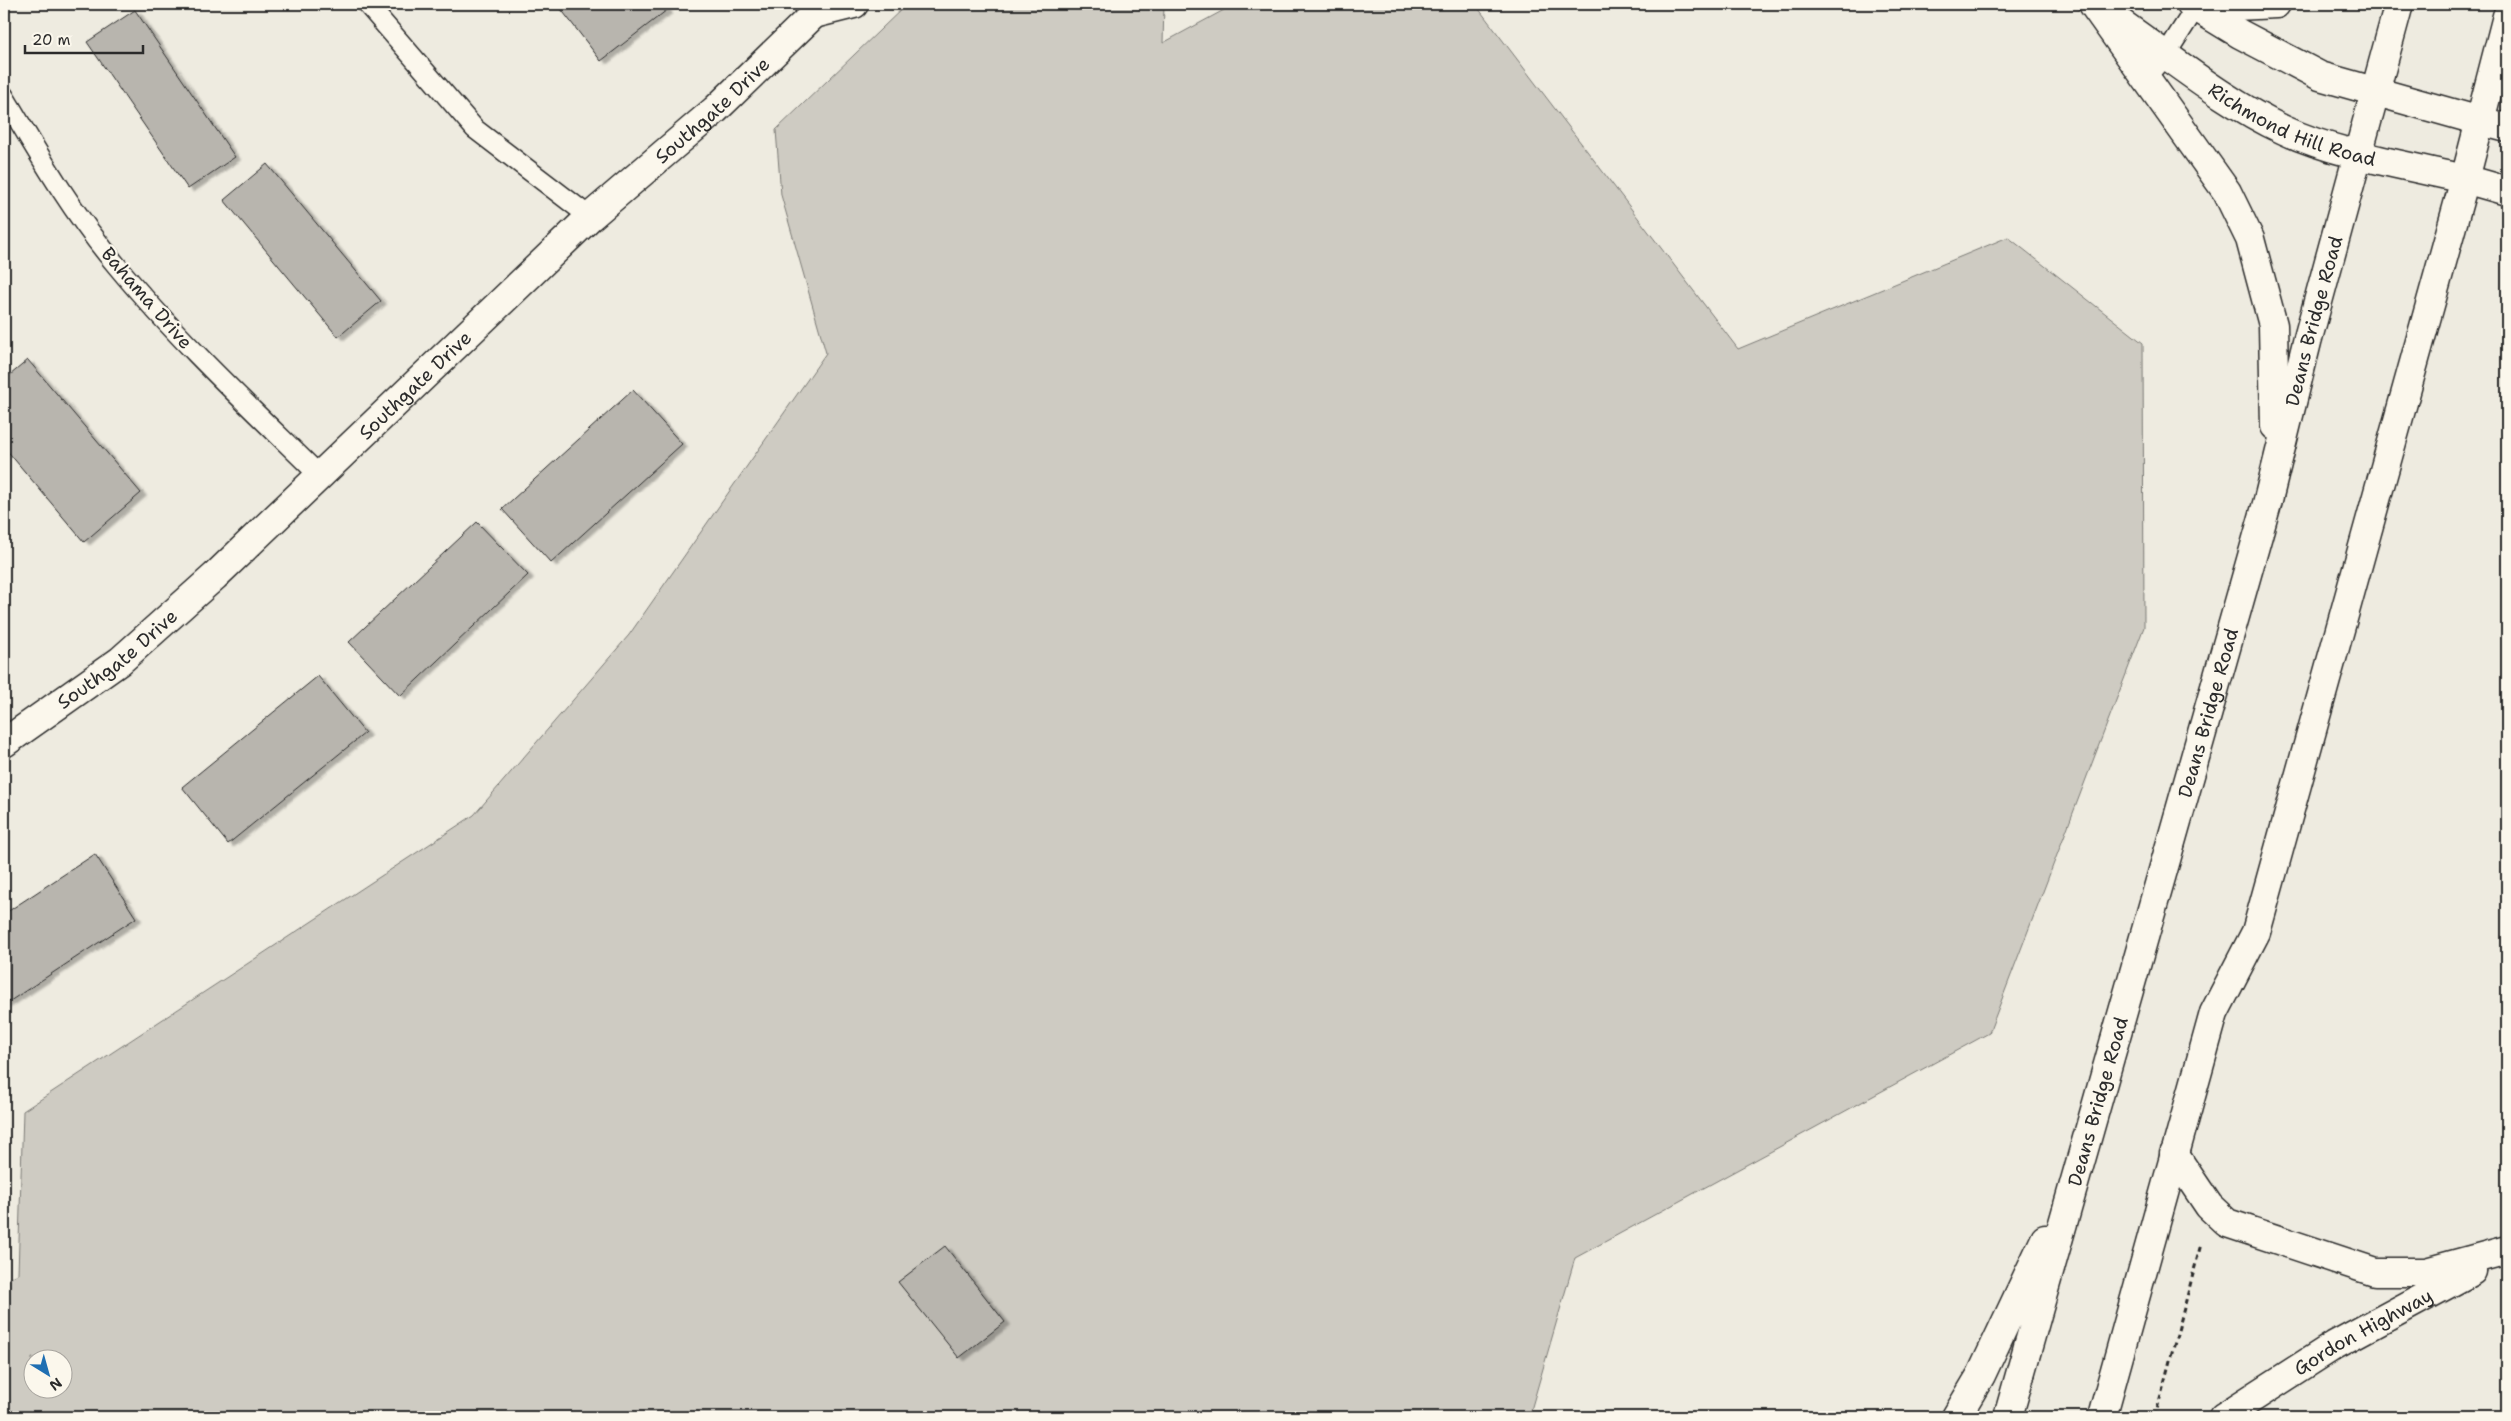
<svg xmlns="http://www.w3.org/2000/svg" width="2511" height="1421" viewBox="0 0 2511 1421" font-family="'Shantell Sans',sans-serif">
	<defs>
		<filter id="shadow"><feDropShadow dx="5.5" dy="3" stdDeviation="1" flood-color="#0004"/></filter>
	</defs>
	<rect width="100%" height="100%" fill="#eeebe0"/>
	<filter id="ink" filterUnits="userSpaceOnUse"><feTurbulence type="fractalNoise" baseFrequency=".02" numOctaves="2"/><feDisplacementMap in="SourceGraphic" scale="10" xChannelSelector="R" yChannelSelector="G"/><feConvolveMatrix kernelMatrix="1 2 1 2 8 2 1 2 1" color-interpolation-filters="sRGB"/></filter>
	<g filter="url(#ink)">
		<!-- green -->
		<path fill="#cecbc2" stroke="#7c7b76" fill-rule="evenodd" d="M 907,4 L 1164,4 L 1163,43 L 1235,4 L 1475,4 L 1738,349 L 2008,237 L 2143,343 L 2144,627 L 1989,1033 L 1575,1258 L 1529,1417 L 4,1417 L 4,1281 L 18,1274 L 23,1111 L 474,815 L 629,635 L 826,353 L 781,195 L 776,130 ZM 32,1358 L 62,1358 L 62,1388 L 32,1388 Z"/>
		<!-- building -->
		<path fill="#b8b5ae" stroke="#2b2b2b" filter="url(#shadow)" d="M 557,4 L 662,4 L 667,10 L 601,61 Z
			M 135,10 L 235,157 L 188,189 L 87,42 Z
			M 267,164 L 381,301 L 338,337 L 224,200 Z
			M 28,360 L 141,493 L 84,542 L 4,447 L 4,380 Z
			M 633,390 L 682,444 L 551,563 L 502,509 Z
			M 477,522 L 528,575 L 400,696 L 349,642 Z
			M 318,676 L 365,733 L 228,844 L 182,787 Z
			M 95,854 L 136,918 L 4,1005 L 4,914 Z
			M 945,1246 L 1005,1322 L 959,1358 L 898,1282 Z"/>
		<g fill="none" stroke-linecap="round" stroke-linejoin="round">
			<!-- lane casing -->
			<g stroke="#2b2b2b" stroke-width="22">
				<path id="lane" d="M 367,4 L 475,129 L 590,217
					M 2146,77 L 2166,54 L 2198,4
					M 4,96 C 39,155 73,214 117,266 C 179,341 251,408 320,476"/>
			</g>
			<!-- street casing -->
			<g stroke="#2b2b2b" stroke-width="31">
				<g id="street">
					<path d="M 814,14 L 854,4"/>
					<path d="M 2480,121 L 2507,128"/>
					<path d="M 2465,179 L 2507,191"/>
					<path id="s1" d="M 4,743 L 120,661 L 215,576 L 590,217 L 715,110 L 814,14 L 821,4"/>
				</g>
			</g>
			<!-- secondary casing -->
			<g stroke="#2b2b2b" stroke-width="31">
				<g id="secondary">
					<path id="s2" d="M 2102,4 L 2115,19 C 2170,57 2224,102 2284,130 C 2335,154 2409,166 2465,179"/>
					<path d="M 2191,4 L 2240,34 L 2320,76 L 2480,121"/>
				</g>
			</g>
			<!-- highway casing -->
			<g stroke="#2b2b2b" stroke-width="31">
				<g id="highway">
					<path d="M 2093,4 L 2227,192 L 2250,239 L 2273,325 L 2275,426"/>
					<path d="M 2227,4 L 2236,6 L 2276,4"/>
					<path d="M 2174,1154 L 2209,1206 L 2227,1223 L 2375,1272 L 2426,1272 L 2507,1250"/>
					<path d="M 1956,1417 L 1981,1375 L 2045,1239"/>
					<path id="s3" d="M 2008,1417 L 2268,500 L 2307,342 L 2399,4"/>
					<path d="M 2102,1417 L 2214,1013 L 2256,932 L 2465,179 L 2507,16"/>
					<path id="s4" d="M 2223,1417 L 2335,1345 L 2472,1271"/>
				</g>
			</g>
			<!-- path -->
			<path stroke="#2b2b2b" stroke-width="3" stroke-dasharray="5 4" stroke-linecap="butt" d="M 2155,1417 L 2201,1244"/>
			<!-- lane -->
			<use href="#lane" stroke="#fbf7ec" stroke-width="19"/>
			<!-- street -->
			<use href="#street" stroke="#fbf7ec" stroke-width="28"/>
			<!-- secondary -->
			<use href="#secondary" stroke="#fbf7ec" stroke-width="28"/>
			<!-- highway -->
			<use href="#highway" stroke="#fbf7ec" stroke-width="28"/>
		</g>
	</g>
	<g text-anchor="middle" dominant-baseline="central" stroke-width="4.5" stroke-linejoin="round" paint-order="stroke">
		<!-- street labels -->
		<g font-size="19" fill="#2b2b2b" stroke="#fbf7ec">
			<text stroke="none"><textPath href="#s1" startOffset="951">Southgate Drive</textPath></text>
			<text stroke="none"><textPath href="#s2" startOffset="228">Richmond Hill Road</textPath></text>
			<text transform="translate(147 298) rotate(49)">Bahama Drive</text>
			<text stroke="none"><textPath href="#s3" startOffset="1138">Deans Bridge Road</textPath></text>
			<text stroke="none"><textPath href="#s1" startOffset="546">Southgate Drive</textPath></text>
			<text stroke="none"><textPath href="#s1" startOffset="141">Southgate Drive</textPath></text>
			<text stroke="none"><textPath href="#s3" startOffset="732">Deans Bridge Road</textPath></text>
			<text stroke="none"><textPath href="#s3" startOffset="328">Deans Bridge Road</textPath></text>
			<text stroke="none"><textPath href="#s4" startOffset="164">Gordon Highway</textPath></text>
		</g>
	</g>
	<!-- margin -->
	<rect width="2511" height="1421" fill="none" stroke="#fbf7ec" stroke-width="20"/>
	<rect x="10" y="10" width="2491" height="1401" fill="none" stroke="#2b2b2b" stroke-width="2" filter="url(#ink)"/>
	<!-- north arrow -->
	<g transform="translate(48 1374) rotate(143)"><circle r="24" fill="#fbf7ec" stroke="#a8a59f"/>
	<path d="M0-4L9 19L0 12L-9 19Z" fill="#1f6fb2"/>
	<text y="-8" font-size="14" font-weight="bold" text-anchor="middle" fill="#2b2b2b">N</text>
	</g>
	<!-- scale -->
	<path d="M25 45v8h118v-8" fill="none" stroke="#2b2b2b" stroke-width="2.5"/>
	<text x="32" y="45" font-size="15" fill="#2b2b2b" stroke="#fbf7ec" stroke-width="4" paint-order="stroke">20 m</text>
</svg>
